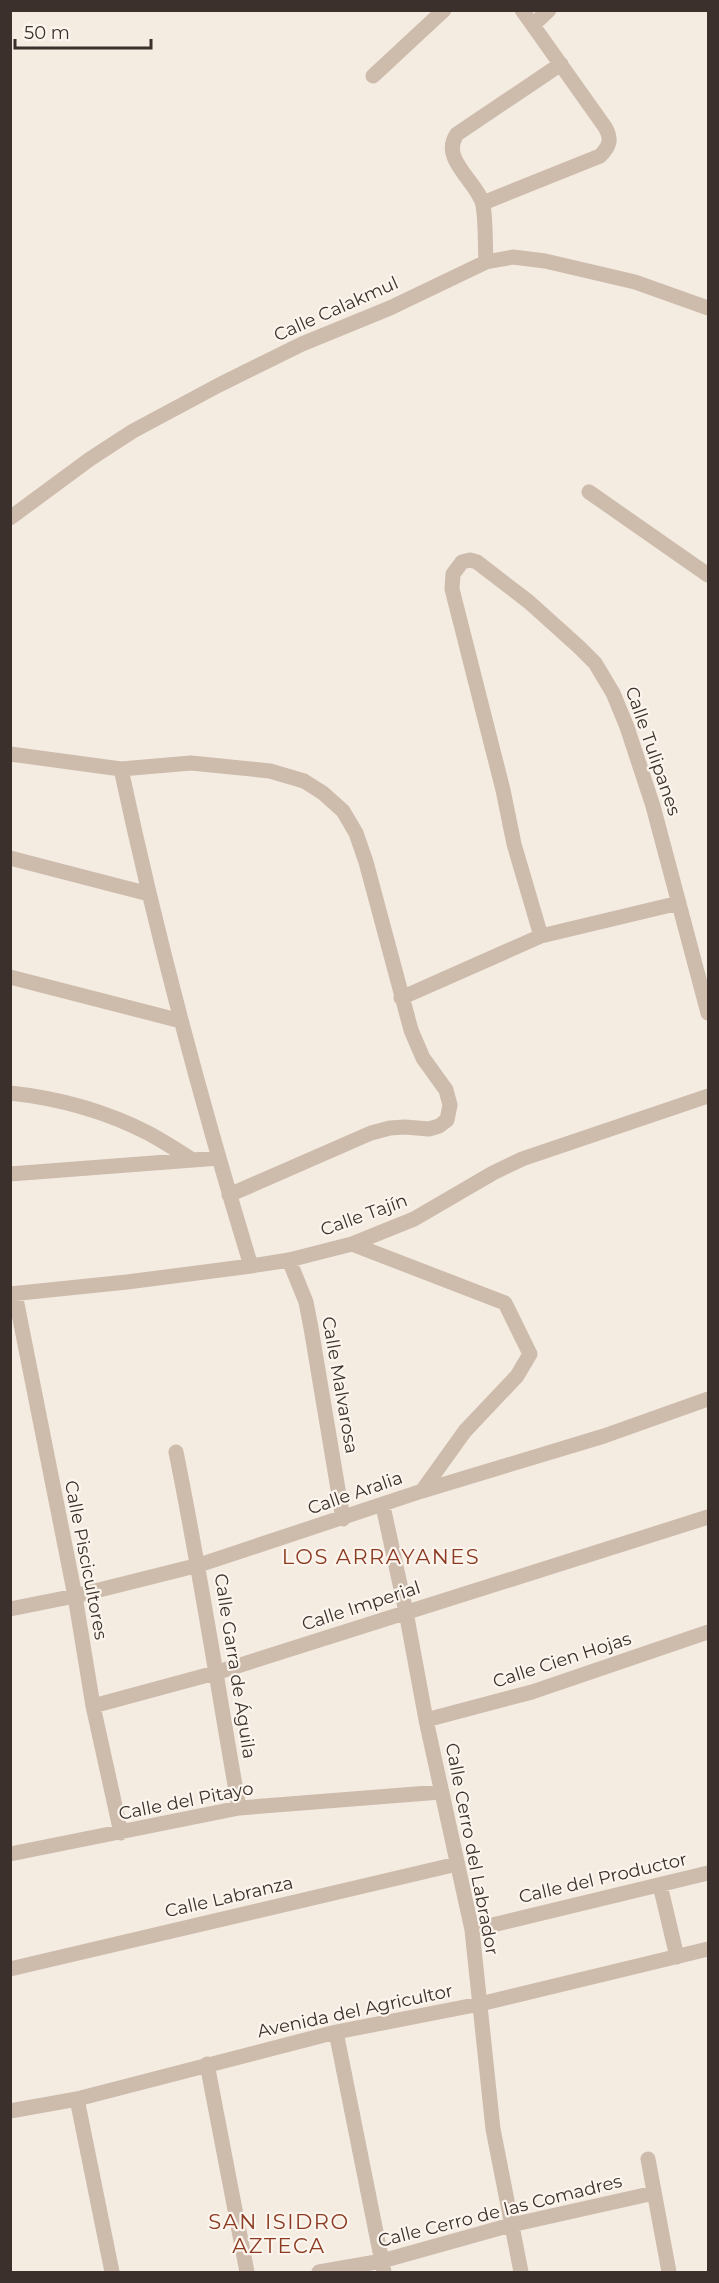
<svg xmlns="http://www.w3.org/2000/svg" width="719" height="2283" viewBox="0 0 719 2283" font-family="Montserrat,sans-serif">
	<rect width="100%" height="100%" fill="#f4ebe1"/>
	<g fill="none" stroke-linecap="round" stroke-linejoin="round">
		<!-- minor -->
		<path stroke="#cdbbac" stroke-width="15" d="M 533,25 L 549,10
			M 373,76 L 444,10
			M 483,203 L 600,156 C 610,146 612,139 605,127 L 522,10
			M 486,262 C 485,244 486,223 483,205 C 478,182 439,159 457,134 L 561,64
			M 589,492 L 708,575
			M 10,518 L 90,459 L 133,431 L 219,385 L 302,344 L 390,308 L 486,262 L 513,257 L 545,261 L 635,282 L 708,308
			M 10,754 L 121,769 L 191,763 L 270,771 L 304,781 L 323,793 L 343,811 L 356,833 L 366,862 L 411,1030 L 423,1058 L 446,1090 L 450,1105 L 447,1120 L 439,1126 L 429,1129 L 405,1127 L 390,1128 L 371,1133 L 229,1195
			M 121,769 C 157,937 201,1102 251,1266
			M 10,858 L 149,894
			M 541,936 L 514,844 L 503,790 L 452,589 L 453,574 L 462,562 L 470,560 L 477,562 L 529,602 L 579,647 L 595,663 L 613,693 L 627,727 L 653,806 L 708,1013
			M 10,977 L 181,1021
			M 401,998 L 541,936 L 679,903
			M 10,1093 C 57,1098 105,1111 148,1133 C 163,1141 177,1150 191,1159
			M 10,1174 L 219,1158
			M 352,1244 L 505,1303 L 530,1354 L 517,1376 L 465,1431 L 422,1491
			M 289,1260 L 306,1302 L 311,1328 L 343,1519
			M 10,1294 L 127,1282 L 251,1266 L 289,1260 L 352,1244 L 414,1219 L 493,1173 L 522,1159 L 708,1096
			M 15,1294 L 75,1596 L 93,1706 L 121,1833
			M 176,1452 C 200,1570 218,1689 239,1808
			M 383,1506 L 406,1612 L 426,1720 L 472,1930 L 493,2129 L 521,2272
			M 10,1609 L 75,1596 L 199,1565 L 422,1491 L 604,1436 L 708,1399
			M 93,1706 L 215,1673 L 708,1517
			M 426,1720 L 532,1692 L 708,1632
			M 10,1854 L 239,1808 L 441,1792
			M 660,1885 L 677,1957
			M 472,1930 L 708,1873
			M 10,1969 L 457,1864
			M 336,2032 L 384,2272
			M 207,2064 L 247,2272
			M 77,2099 L 112,2272
			M 10,2111 L 77,2099 L 336,2032 L 480,2004 L 708,1949
			M 648,2159 L 669,2272
			M 319,2272 L 382,2261 L 511,2225 L 654,2193"/>
	</g>
	<g text-anchor="middle" dominant-baseline="central" stroke-width="4.5" stroke-linejoin="round" paint-order="stroke">
		<!-- street labels -->
		<g font-size="18" fill="#3b302b" stroke="#fbf5ee">
			<text transform="translate(336 309) rotate(-24)">Calle Calakmul</text>
			<text transform="translate(653 751) rotate(71)">Calle Tulipanes</text>
			<text transform="translate(364 1215) rotate(-20)">Calle Tajín</text>
			<text transform="translate(340 1385) rotate(80)">Calle Malvarosa</text>
			<text transform="translate(355 1493) rotate(-19)">Calle Aralia</text>
			<text transform="translate(86 1560) rotate(79)">Calle Piscicultores</text>
			<text transform="translate(361 1606) rotate(-18)">Calle Imperial</text>
			<text transform="translate(562 1660) rotate(-18)">Calle Cien Hojas</text>
			<text transform="translate(235 1666) rotate(81)">Calle Garra de Águila</text>
			<text transform="translate(186 1801) rotate(-11)">Calle del Pitayo</text>
			<text transform="translate(472 1849) rotate(79)">Calle Cerro del Labrador</text>
			<text transform="translate(603 1878) rotate(-13)">Calle del Productor</text>
			<text transform="translate(229 1897) rotate(-13)">Calle Labranza</text>
			<text transform="translate(355 2011) rotate(-12)">Avenida del Agricultor</text>
			<text transform="translate(500 2211) rotate(-14)">Calle Cerro de las Comadres</text>
		</g>
		<!-- quarter labels -->
		<g font-size="21" letter-spacing="1.5" fill="#8c3b22" stroke="#fbf5ee">
			<text x="381" y="1556">LOS ARRAYANES</text>
			<text x="279" y="2221">SAN ISIDRO<tspan x="279" dy="24">AZTECA</tspan></text>
		</g>
	</g>
	<!-- border -->
	<rect width="719" height="2283" fill="none" stroke="#3b302b" stroke-width="24"/>
	<!-- scale -->
	<path d="M15 39v9h136v-9" fill="none" stroke="#3b302b" stroke-width="3"/>
	<text x="24" y="39" font-size="18" fill="#3b302b" stroke="#fbf5ee" stroke-width="4.5" paint-order="stroke">50 m</text>
</svg>
